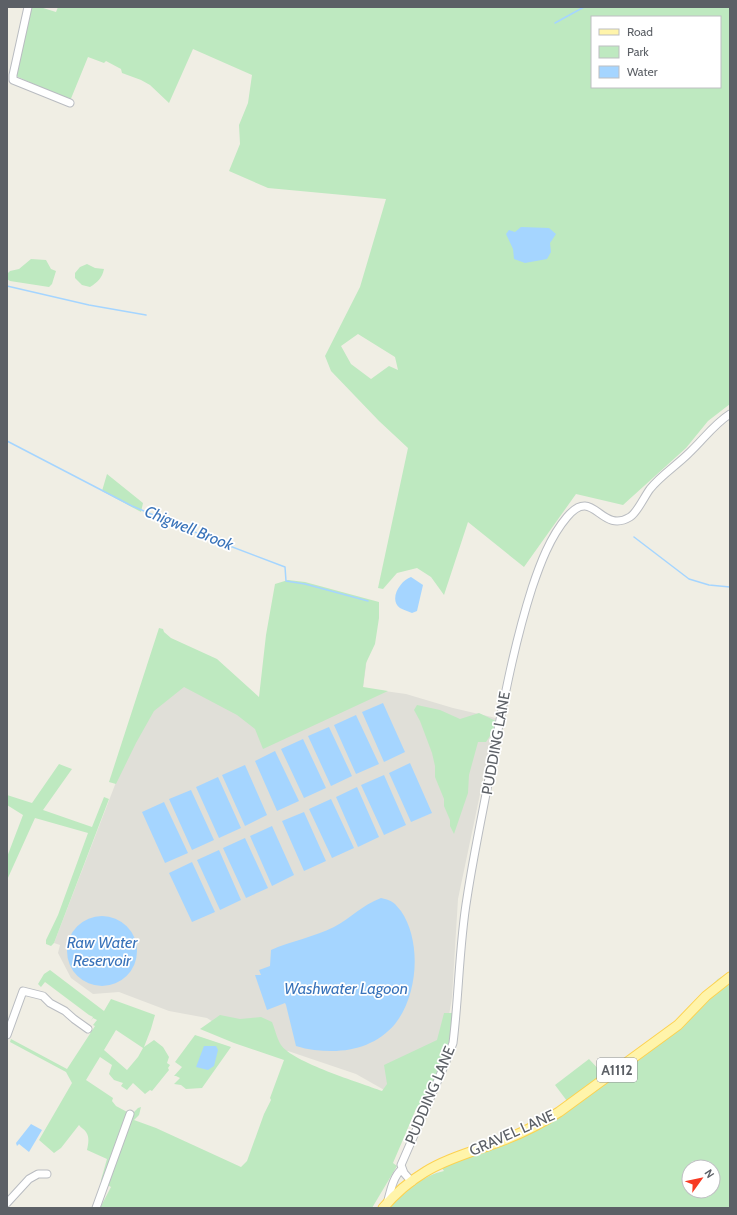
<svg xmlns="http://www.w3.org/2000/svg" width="737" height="1215" viewBox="0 0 737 1215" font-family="Cabin,sans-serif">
	<rect width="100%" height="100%" fill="#f0eee4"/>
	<!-- industrial -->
	<path fill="#e0dfd8" d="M 374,605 L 363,688 L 406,694 L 453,708 L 496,718 L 458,899 L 452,997 L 444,1047 L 416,1108 L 356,1074 L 288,1051 L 283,1053 L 224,1029 L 207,1018 L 169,1011 L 119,992 L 93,994 L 71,978 L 58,953 L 60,945 L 54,943 L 135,733 L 158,676 L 260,707 Z"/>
	<!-- green -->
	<path fill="#bee9c0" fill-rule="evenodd" d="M 32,7 L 40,7 L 56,12 L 58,7 L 730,7 L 730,404 L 708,421 L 686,448 L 623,505 L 576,494 L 524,567 L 468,522 L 444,595 L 431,577 L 417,568 L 397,573 L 383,589 L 378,588 L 408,448 L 379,421 L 331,371 L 325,356 L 360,287 L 386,199 L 268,188 L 229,171 L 240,144 L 239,125 L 248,103 L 252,75 L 193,49 L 169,103 L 150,85 L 141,80 L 122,73 L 121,69 L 106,61 L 104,63 L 88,57 L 70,101 L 16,76 ZM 592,17 L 720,17 L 720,87 L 592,87 ZM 358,334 L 395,357 L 398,370 L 389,366 L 371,379 L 351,364 L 341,346 Z
		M 31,259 L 46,260 L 51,269 L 56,271 L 52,284 L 49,287 L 10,281 L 7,279 L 7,274 L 10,271 L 19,269 Z
		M 87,264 L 95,268 L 104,269 C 102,278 98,282 90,287 L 82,285 L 75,278 L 75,273 L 80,267 Z
		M 107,474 L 143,503 L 141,512 L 102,491 Z
		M 288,580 L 305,582 L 379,602 L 379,618 L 375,644 L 366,663 L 363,687 L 388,691 L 263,749 L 255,729 L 237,715 L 184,687 L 154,711 L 136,743 L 116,784 L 109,782 L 159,628 L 163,629 L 164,632 L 171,638 L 217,659 L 259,697 L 266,635 L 275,584 Z
		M 417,705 L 440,710 L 460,719 L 479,713 L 496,721 L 494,730 L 486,742 L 478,742 L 469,775 L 468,793 L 454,834 L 450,826 L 450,820 L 444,806 L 444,799 L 435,777 L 435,766 L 432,753 L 420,721 L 414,710 Z
		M 59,764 L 72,769 L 43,810 L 92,827 L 104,797 L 109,799 L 54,943 L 51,946 L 46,944 L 46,940 L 58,915 L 88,833 L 35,818 L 7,880 L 7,857 L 23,815 L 7,805 L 7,795 L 32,803 Z
		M 50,970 L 104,1011 L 111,999 L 155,1015 L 151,1029 L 144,1047 L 154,1040 L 163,1047 L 169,1057 L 167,1063 L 170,1065 L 168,1068 L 169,1070 L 152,1091 L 150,1090 L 145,1094 L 133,1083 L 127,1090 L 121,1086 L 123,1083 L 114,1080 L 109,1074 L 112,1065 L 100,1057 L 86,1080 L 113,1098 L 112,1101 L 116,1106 L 129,1113 L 103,1182 L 101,1180 L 107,1159 L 87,1150 C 88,1144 90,1138 86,1132 C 84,1129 81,1128 79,1125 L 61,1148 L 54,1153 L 39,1140 L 72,1083 L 66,1072 L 10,1042 L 11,1039 L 67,1069 L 95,1026 L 93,1025 L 97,1020 L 93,1018 L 91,1021 L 93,1017 L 89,1015 L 45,982 L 41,987 L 38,984 L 44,974 ZM 116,1030 L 143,1048 L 138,1057 L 127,1070 L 104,1050 Z
		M 730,972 L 730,1208 L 390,1208 C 403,1192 424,1175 444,1171 L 437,1161 C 482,1145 528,1130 567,1101 L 555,1085 L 589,1059 L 603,1074 L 672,1026 L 718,979 ZM 689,1167 L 713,1167 L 713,1191 L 689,1191 Z
		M 444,1013 L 454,1013 L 449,1042 L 441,1064 L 423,1107 L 416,1109 L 393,1163 L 397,1166 L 372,1208 L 100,1208 L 111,1187 L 106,1184 L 132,1114 L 138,1108 L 141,1107 L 139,1115 L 134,1120 L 156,1128 L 241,1167 L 247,1161 L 264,1114 L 271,1100 L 270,1098 L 284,1060 L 234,1043 L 200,1029 L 220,1015 L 240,1019 L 261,1017 L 272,1022 C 275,1029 277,1039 281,1045 C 292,1062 361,1083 382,1091 L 387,1084 L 384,1065 L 437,1040 Z
		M 195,1035 L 231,1047 L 202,1088 L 186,1089 L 181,1085 L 174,1084 L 180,1078 L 176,1076 L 174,1076 L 182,1067 L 175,1062 Z"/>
	<!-- water -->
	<path fill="#a5d5ff" d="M 521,227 L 549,228 L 556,234 L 550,243 L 551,252 L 547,259 L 525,263 L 514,259 L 513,249 L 506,234 L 509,230 L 515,232 Z
		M 411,577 L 423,585 L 417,611 L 412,613 C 408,611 403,610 400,608 C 388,599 401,580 411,577 Z
		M 383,703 L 405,752 L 384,762 L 362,712 Z
		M 356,715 L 379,764 L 356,774 L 334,725 Z
		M 329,727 L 352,776 L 331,786 L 308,736 Z
		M 303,739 L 326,788 L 304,798 L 281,749 Z
		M 275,751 L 299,801 L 277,811 L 255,761 Z
		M 410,763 L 432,813 L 411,822 L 389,773 Z
		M 245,765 L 267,815 L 245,826 L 222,775 Z
		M 384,775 L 406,825 L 384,835 L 361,785 Z
		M 218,777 L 241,828 L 219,838 L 196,787 Z
		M 357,787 L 379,837 L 358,847 L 336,797 Z
		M 191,790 L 214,840 L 192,850 L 169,799 Z
		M 331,799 L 354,848 L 332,858 L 309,809 Z
		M 164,802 L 188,853 L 165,863 L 142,812 Z
		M 304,812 L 326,861 L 304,871 L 282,821 Z
		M 272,826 L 294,875 L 272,886 L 250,836 Z
		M 245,838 L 268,888 L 246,898 L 223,848 Z
		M 219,850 L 241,900 L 220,910 L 197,860 Z
		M 192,862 L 215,912 L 192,922 L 169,873 Z
		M 381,898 C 386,899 392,901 395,904 C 397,906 399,909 401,911 C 422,942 418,995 395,1024 C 379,1043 356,1051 332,1051 C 320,1051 308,1050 296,1046 L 286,1005 L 285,1003 L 267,1010 L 255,975 L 261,975 L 259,970 L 270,966 L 271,950 C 291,941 314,937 334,927 C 351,918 362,905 381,898 Z
		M67 951a35 35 0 1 1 70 0a35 35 0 1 1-70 0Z
		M 204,1046 L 216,1046 L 218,1050 L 214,1066 L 208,1070 L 196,1067 Z
		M 31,1124 L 42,1130 L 29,1152 L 19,1144 L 17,1146 L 16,1143 Z"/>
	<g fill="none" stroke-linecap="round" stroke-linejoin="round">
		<!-- stream -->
		<path stroke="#a5d5ff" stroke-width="1.5" d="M 555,23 L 584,7
			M 7,286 L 89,305 L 146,315
			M 7,441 L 132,506 L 214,540 L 285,567 L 286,581 L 305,584 L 368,601
			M 634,537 L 689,579 L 709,585 L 730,587"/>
		<!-- minor casing -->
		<g stroke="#b9bcc1" stroke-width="9">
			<path id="minor" d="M 28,7 L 13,75 L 13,80 L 70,103
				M 7,1035 L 23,991 L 43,996 L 50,1003 L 65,1011 L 74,1019 L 88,1029
				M 412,1182 L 404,1173 L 401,1165 L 445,1064 L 453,1043 C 459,995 459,946 467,898 C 475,845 487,793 496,740 C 506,689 516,638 532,588 C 540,564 550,537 567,517 C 594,485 600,535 630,517 C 637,513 644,497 650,489 C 661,475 676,466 689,453 C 703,440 714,424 730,414
				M 7,1203 L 29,1179 L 38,1174 L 47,1174
				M 387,1204 C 390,1193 393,1176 402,1169
				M 96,1208 L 130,1114"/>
		</g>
		<!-- major casing -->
		<g stroke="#fdd250" stroke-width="11">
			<path id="major" d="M 383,1208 C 394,1195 410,1181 425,1172 C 444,1160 468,1153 490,1145 C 514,1137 537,1126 559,1112 L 678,1025 L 706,996 L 730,977"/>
		</g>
		<!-- minor -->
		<use href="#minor" stroke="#fff" stroke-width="7"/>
		<!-- major -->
		<use href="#major" stroke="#fff4aa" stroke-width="9"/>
	</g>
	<g text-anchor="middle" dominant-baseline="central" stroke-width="3.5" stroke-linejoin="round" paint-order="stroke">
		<!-- shield labels -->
		<rect fill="#fff" stroke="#8d9094" stroke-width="1" x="597" y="1058" width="40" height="24" rx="3"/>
		<g font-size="14" font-weight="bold" fill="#5c6066">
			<text x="617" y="1070">A1112</text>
		</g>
		<!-- street labels -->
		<g font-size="15" fill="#5c6066" stroke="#fff">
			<text transform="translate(496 743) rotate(-80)">PUDDING LANE</text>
			<text transform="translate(430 1095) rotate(-67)">PUDDING LANE</text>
			<text transform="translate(512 1133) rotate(-24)">GRAVEL LANE</text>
		</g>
		<!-- water labels -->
		<g font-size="16" font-style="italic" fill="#3973ba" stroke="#fff">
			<text transform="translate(189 528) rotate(22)">Chigwell Brook</text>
			<text x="102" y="942">Raw Water<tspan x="102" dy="18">Reservoir</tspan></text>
			<text x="346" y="988">Washwater Lagoon</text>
		</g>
	</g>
	<!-- border -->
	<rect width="737" height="1215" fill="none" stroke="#5c6066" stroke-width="16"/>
	<!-- legend -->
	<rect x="591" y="16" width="130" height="72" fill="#ffffff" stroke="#bebfc2"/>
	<rect x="599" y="29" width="20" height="6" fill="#fff4aa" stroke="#bebfc2"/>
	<text x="627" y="36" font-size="12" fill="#5c6066">Road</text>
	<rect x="599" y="46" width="20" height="12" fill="#bee9c0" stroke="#bebfc2"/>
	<text x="627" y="56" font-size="12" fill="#5c6066">Park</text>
	<rect x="599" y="66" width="20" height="12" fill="#a5d5ff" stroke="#bebfc2"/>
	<text x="627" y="76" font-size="12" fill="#5c6066">Water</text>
	<!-- north arrow -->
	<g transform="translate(701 1179) rotate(57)"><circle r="19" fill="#ffffff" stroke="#bebfc2"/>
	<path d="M0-3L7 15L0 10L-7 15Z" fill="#f73a23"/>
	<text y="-6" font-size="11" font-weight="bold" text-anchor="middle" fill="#5c6066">N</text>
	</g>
</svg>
